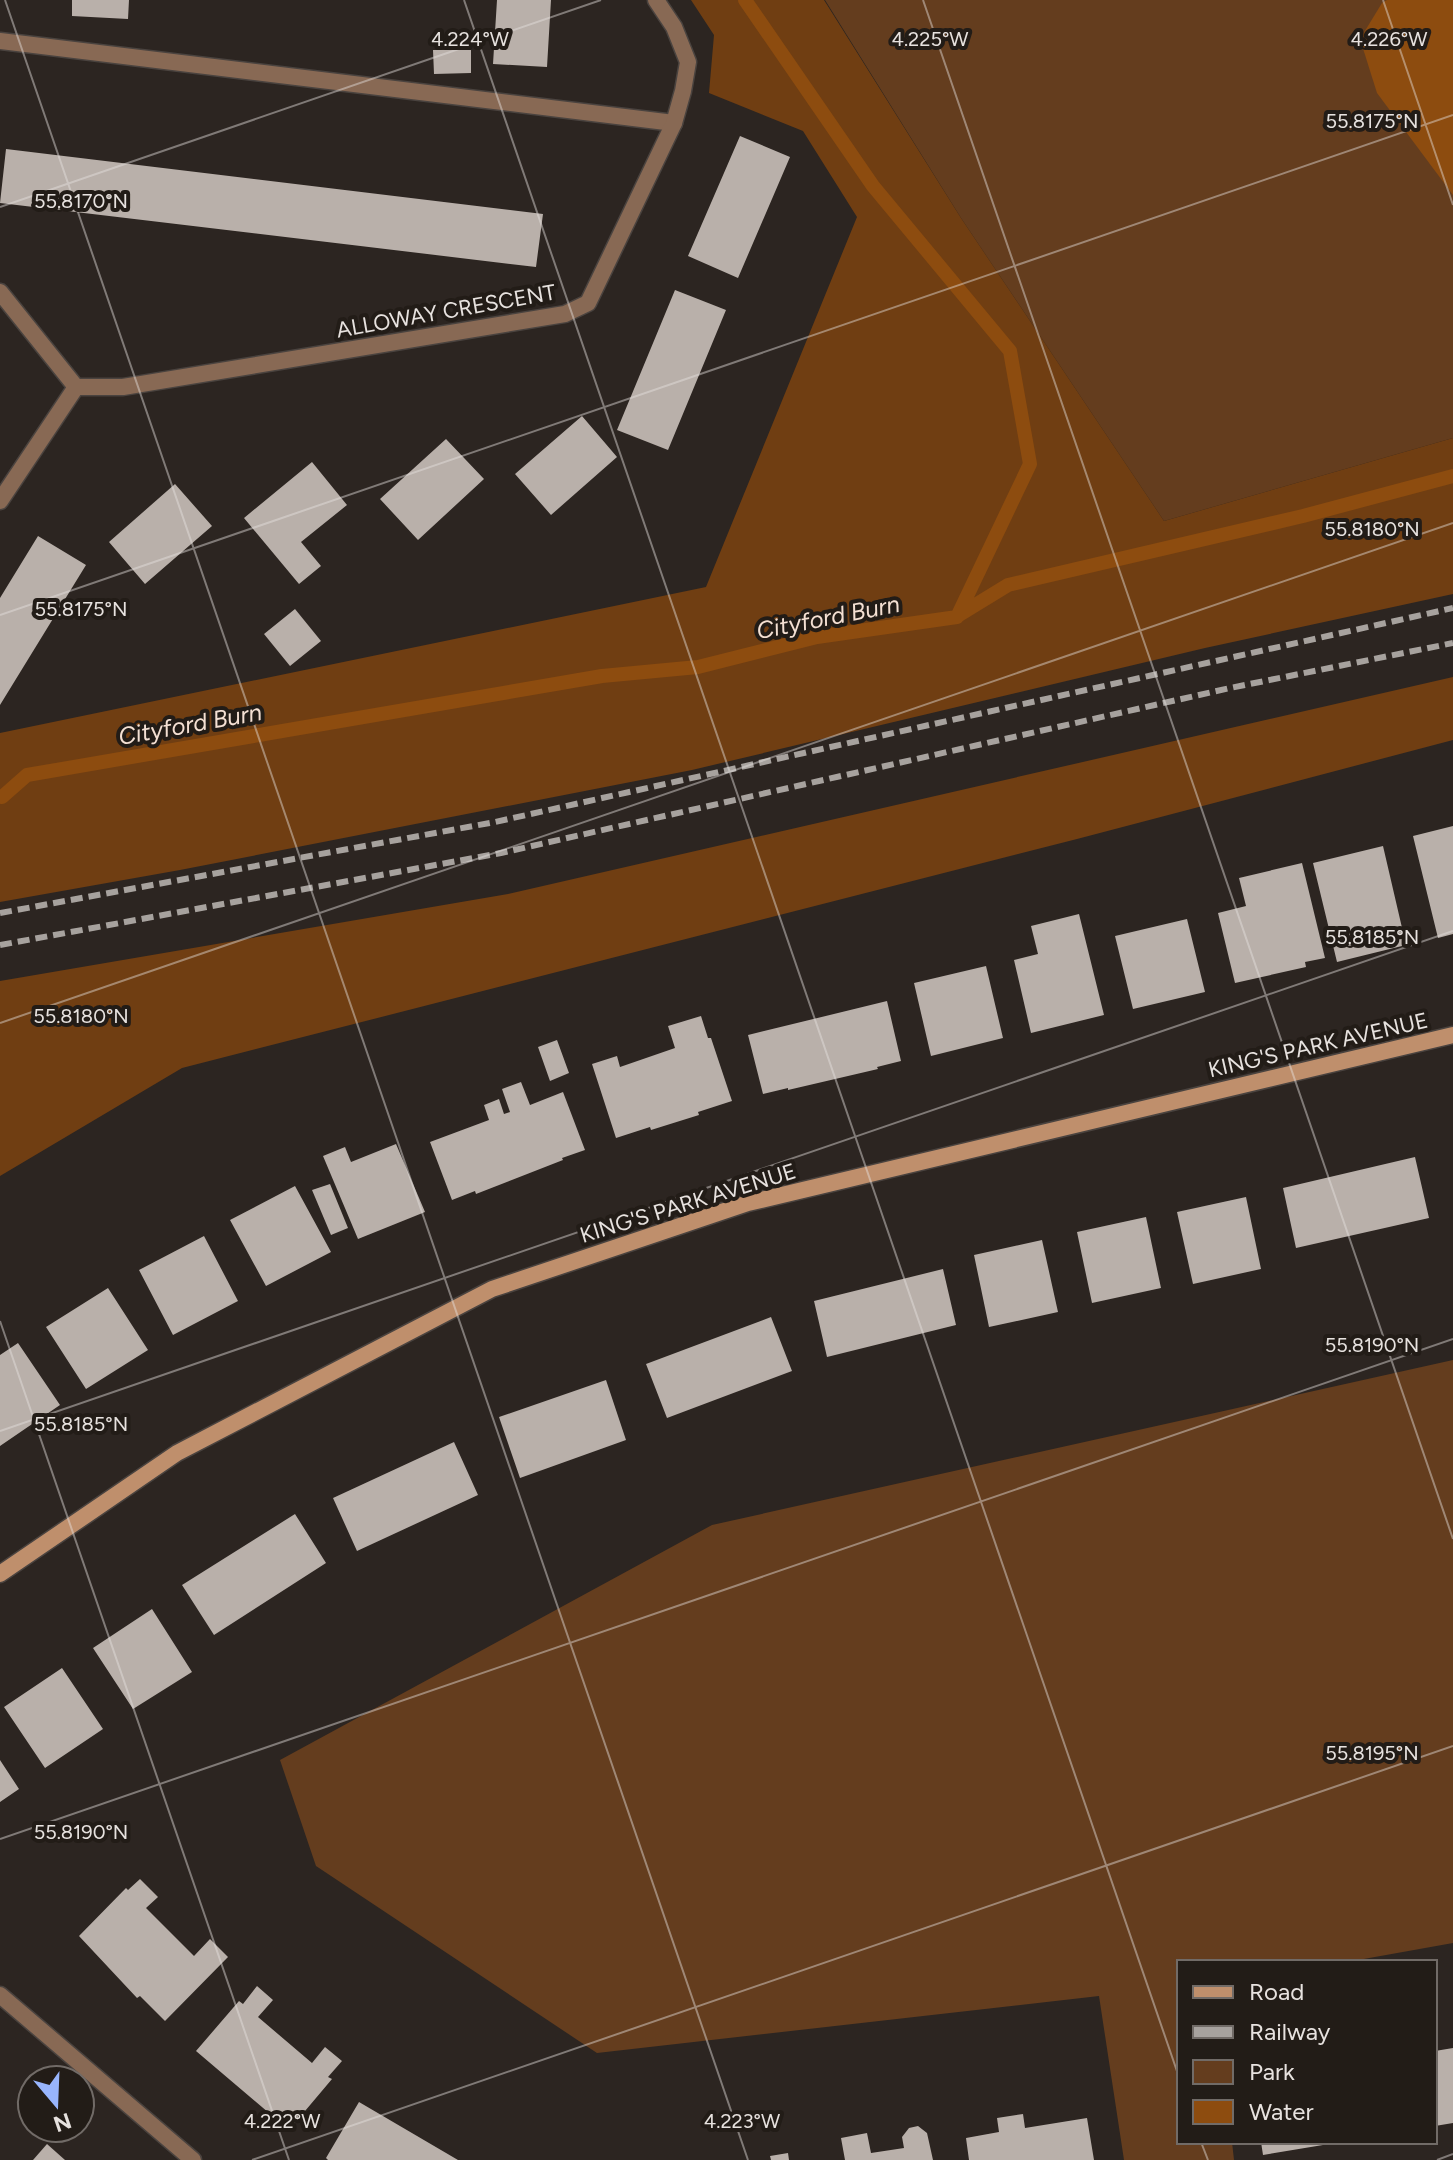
<svg xmlns="http://www.w3.org/2000/svg" width="1453" height="2160" viewBox="0 0 1453 2160" font-family="Figtree,sans-serif">
	<rect width="100%" height="100%" fill="#2c2521"/>
	<!-- green -->
	<path fill="#643d1e" d="M 825,0 L 1453,0 L 1453,438 L 1164,521 L 961,218 Z
		M 1453,1360 L 1453,1943 L 1347,1962 L 1179,1962 L 1179,2142 L 1232,2142 L 1234,2160 L 1124,2160 L 1099,1996 L 597,2053 L 316,1866 L 280,1760 L 712,1525 Z"/>
	<!-- forest -->
	<path fill="#703e12" d="M 691,0 L 824,0 L 961,218 L 1164,521 L 1453,438 L 1453,594 L 1205,648 L 692,770 L 180,870 L 0,902 L 0,733 L 706,587 L 857,217 L 803,131 L 709,93 L 714,35 Z
		M 1453,677 L 1453,740 L 1077,839 L 182,1068 L 0,1176 L 0,981 L 508,894 Z"/>
	<!-- water -->
	<path fill="#8d4c0f" d="M 1387,0 L 1453,0 L 1453,195 L 1377,93 L 1360,39 L 1382,3 Z"/>
	<g fill="none" stroke-linecap="round" stroke-linejoin="round">
		<!-- stream -->
		<path stroke="#8d4c0f" stroke-width="14" d="M 959,615 L 1008,585 L 1303,516 L 1453,476
			M 2,797 L 27,775 L 602,676 L 698,667 L 817,637 L 957,617 L 1030,464 L 1010,351 L 873,186 L 745,0"/>
	</g>
	<!-- building -->
	<path fill="#b9b0aa" d="M 72,0 L 129,0 L 128,19 L 72,16 Z
		M 497,0 L 551,0 L 547,67 L 493,64 Z
		M 433,50 L 471,50 L 471,73 L 434,74 Z
		M 740,136 L 790,157 L 738,278 L 688,256 Z
		M 6,149 L 543,214 L 536,267 L 0,203 Z
		M 675,290 L 726,310 L 668,450 L 617,430 Z
		M 582,416 L 617,457 L 551,515 L 515,474 Z
		M 446,439 L 484,479 L 418,540 L 380,499 Z
		M 312,462 L 347,505 L 301,542 L 321,566 L 299,584 L 244,518 Z
		M 175,484 L 212,526 L 145,584 L 109,542 Z
		M 38,536 L 86,565 L 0,705 L 0,598 Z
		M 295,609 L 321,641 L 290,666 L 264,634 Z
		M 1453,826 L 1453,934 L 1438,938 L 1413,836 Z
		M 1383,846 L 1406,945 L 1337,962 L 1313,863 Z
		M 1302,863 L 1325,958 L 1305,962 L 1306,967 L 1235,983 L 1218,913 L 1246,906 L 1239,878 Z
		M 1079,914 L 1104,1015 L 1031,1033 L 1014,960 L 1038,954 L 1031,926 Z
		M 1187,919 L 1205,992 L 1133,1009 L 1115,936 Z
		M 986,966 L 1003,1038 L 931,1056 L 914,983 Z
		M 887,1001 L 901,1061 L 877,1067 L 878,1069 L 788,1090 L 788,1088 L 763,1094 L 748,1035 Z
		M 701,1016 L 708,1038 L 711,1038 L 732,1101 L 698,1112 L 699,1115 L 651,1130 L 650,1127 L 616,1138 L 592,1064 L 617,1056 L 620,1067 L 675,1048 L 668,1026 Z
		M 557,1040 L 569,1073 L 550,1081 L 538,1047 Z
		M 521,1082 L 530,1105 L 563,1092 L 585,1150 L 562,1158 L 563,1160 L 476,1194 L 475,1191 L 452,1200 L 430,1142 L 489,1120 L 484,1105 L 499,1099 L 504,1114 L 510,1112 L 502,1089 Z
		M 396,1144 L 425,1212 L 358,1239 L 323,1156 L 345,1147 L 351,1162 Z
		M 1415,1157 L 1429,1218 L 1296,1248 L 1283,1188 Z
		M 330,1184 L 348,1228 L 331,1235 L 312,1190 Z
		M 295,1186 L 331,1252 L 266,1286 L 230,1220 Z
		M 1246,1197 L 1261,1269 L 1193,1284 L 1177,1212 Z
		M 1146,1217 L 1161,1288 L 1092,1303 L 1077,1232 Z
		M 204,1236 L 238,1301 L 173,1335 L 139,1270 Z
		M 1042,1240 L 1058,1312 L 989,1327 L 974,1255 Z
		M 943,1269 L 956,1325 L 827,1357 L 814,1301 Z
		M 108,1288 L 148,1350 L 86,1389 L 46,1327 Z
		M 771,1317 L 792,1371 L 667,1418 L 646,1364 Z
		M 18,1343 L 60,1405 L 0,1446 L 0,1355 Z
		M 606,1380 L 626,1440 L 520,1478 L 499,1417 Z
		M 454,1442 L 478,1495 L 357,1551 L 333,1498 Z
		M 295,1514 L 326,1563 L 214,1635 L 182,1585 Z
		M 152,1609 L 192,1672 L 133,1709 L 93,1648 Z
		M 62,1668 L 103,1729 L 45,1768 L 4,1707 Z
		M 0,1760 L 19,1789 L 0,1802 Z
		M 140,1879 L 158,1897 L 146,1908 L 194,1956 L 210,1939 L 228,1957 L 165,2021 L 140,1996 L 137,1998 L 79,1936 L 126,1888 L 128,1890 Z
		M 257,1986 L 273,2000 L 258,2017 L 312,2063 L 325,2047 L 342,2061 L 328,2077 L 332,2079 L 289,2130 L 196,2051 L 239,2001 L 243,2004 Z
		M 1453,2048 L 1453,2123 L 1435,2126 L 1435,2051 Z
		M 359,2102 L 458,2160 L 328,2160 L 326,2158 Z
		M 1023,2114 L 1025,2128 L 1087,2118 L 1094,2160 L 969,2160 L 966,2138 L 999,2132 L 997,2118 Z
		M 918,2126 L 927,2133 L 933,2160 L 845,2160 L 841,2138 L 867,2133 L 871,2153 L 904,2148 L 902,2137 L 909,2128 Z
		M 1261,2142 L 1329,2142 L 1329,2144 L 1263,2155 Z
		M 47,2144 L 65,2160 L 33,2160 Z
		M 788,2153 L 789,2160 L 771,2160 L 770,2156 Z"/>
	<g fill="none" stroke-linecap="round" stroke-linejoin="round">
		<!-- lane casing -->
		<g stroke="#4a433f" stroke-width="19">
			<path id="lane" d="M 0,41 L 674,123"/>
		</g>
		<!-- street casing -->
		<g stroke="#4a433f" stroke-width="19">
			<path id="street" d="M 0,292 L 76,387
				M 0,501 L 76,387 L 123,387 L 565,314 L 588,303 L 674,123 L 683,91 L 688,62 L 674,27 L 656,0
				M 0,1995 L 193,2160"/>
		</g>
		<!-- secondary casing -->
		<g stroke="#4a433f" stroke-width="19">
			<path id="secondary" d="M 0,1574 L 177,1453 L 492,1289 L 748,1203 L 1453,1035"/>
		</g>
		<!-- lane -->
		<use href="#lane" stroke="#886954" stroke-width="16"/>
		<!-- street -->
		<use href="#street" stroke="#886954" stroke-width="16"/>
		<!-- secondary -->
		<use href="#secondary" stroke="#bf8f6c" stroke-width="16"/>
		<!-- rail -->
		<path stroke="#a7a29e" stroke-width="6" stroke-dasharray="12 6" stroke-linecap="butt" d="M 0,913 L 495,822 L 1453,608
			M 0,945 L 501,853 L 1230,688 L 1453,643"/>
	</g>
	<!-- ticks -->
	<path fill="none" stroke="#e7e2df" stroke-width="2" stroke-opacity="0.45" d="M 5,0 L 748,2160M 464,0 L 1179,2077M 923,0 L 1453,1539M 1383,0 L 1453,205M 0,207 L 601,0M 0,615 L 1453,115M 0,1023 L 1453,523M 0,1321 L 289,2160M 0,1431 L 1453,931M 0,1839 L 1453,1339M 1201,2142 L 1208,2160M 252,2160 L 1453,1746M 1437,2160 L 1453,2154"/>
	<g text-anchor="middle" dominant-baseline="central" stroke-width="8" stroke-linejoin="round" paint-order="stroke">
		<!-- street labels -->
		<g font-size="22" fill="#e7e2df" stroke="#221c17">
			<text transform="translate(446 311) rotate(-10)">ALLOWAY CRESCENT</text>
			<text transform="translate(1318 1045) rotate(-13)">KING'S PARK AVENUE</text>
			<text transform="translate(688 1203) rotate(-17)">KING'S PARK AVENUE</text>
		</g>
		<!-- water labels -->
		<g font-size="24" font-style="italic" fill="#f4e0d3" stroke="#221c17">
			<text transform="translate(828 617) rotate(-11)">Cityford Burn</text>
			<text transform="translate(190 724) rotate(-10)">Cityford Burn</text>
		</g>
	</g>
	<g font-size="20" text-anchor="middle" fill="#e7e2df" stroke="#221c17" stroke-width="8" stroke-linejoin="round" paint-order="stroke">
		<text x="470" y="46">4.224°W</text>
		<text x="1389" y="46">4.226°W</text>
		<text x="930" y="46">4.225°W</text>
		<text x="1372" y="128">55.8175°N</text>
		<text x="81" y="208">55.8170°N</text>
		<text x="1372" y="536">55.8180°N</text>
		<text x="81" y="616">55.8175°N</text>
		<text x="1372" y="944">55.8185°N</text>
		<text x="81" y="1023">55.8180°N</text>
		<text x="1372" y="1352">55.8190°N</text>
		<text x="81" y="1431">55.8185°N</text>
		<text x="1372" y="1760">55.8195°N</text>
		<text x="81" y="1839">55.8190°N</text>
		<text x="282" y="2128">4.222°W</text>
		<text x="742" y="2128">4.223°W</text>
	</g>
	<!-- legend -->
	<rect x="1177" y="1960" width="260" height="184" fill="#221c17" stroke="#716b67" stroke-width="2"/>
	<rect x="1193" y="1986" width="40" height="12" fill="#bf8f6c" stroke="#716b67" stroke-width="2"/>
	<text x="1249" y="2000" font-size="24" fill="#e7e2df">Road</text>
	<rect x="1193" y="2026" width="40" height="12" fill="#a7a29e" stroke="#716b67" stroke-width="2"/>
	<text x="1249" y="2040" font-size="24" fill="#e7e2df">Railway</text>
	<rect x="1193" y="2060" width="40" height="24" fill="#643d1e" stroke="#716b67" stroke-width="2"/>
	<text x="1249" y="2080" font-size="24" fill="#e7e2df">Park</text>
	<rect x="1193" y="2100" width="40" height="24" fill="#8d4c0f" stroke="#716b67" stroke-width="2"/>
	<text x="1249" y="2120" font-size="24" fill="#e7e2df">Water</text>
	<!-- north arrow -->
	<g transform="translate(56 2104) rotate(161)"><circle r="38" fill="#221c17" stroke="#716b67" stroke-width="2"/>
	<path d="M0-6L14 30L0 20L-14 30Z" fill="#98b5fd"/>
	<text y="-12" font-size="22" font-weight="bold" text-anchor="middle" fill="#e7e2df">N</text>
	</g>
</svg>
